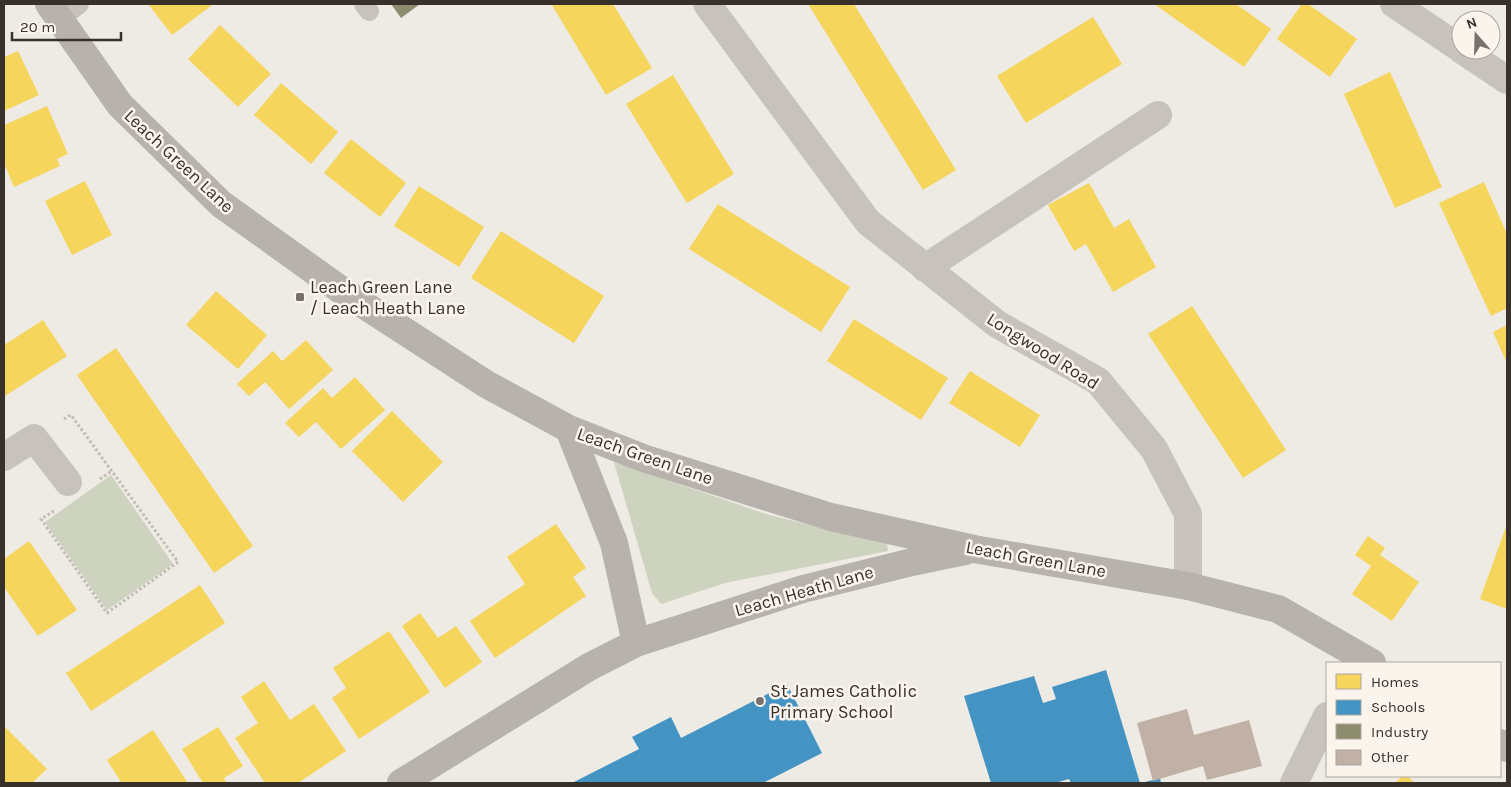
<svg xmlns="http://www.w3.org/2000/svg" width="1511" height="787" viewBox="0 0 1511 787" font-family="Karla,sans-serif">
	<rect width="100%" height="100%" fill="#eeeae4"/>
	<!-- green -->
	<path fill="#ced3bf" d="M 614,462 L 769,515 L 887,543 L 888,551 L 725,583 L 661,604 L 652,593 Z
		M 111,475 L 173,564 L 107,610 L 45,522 Z"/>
	<!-- homes -->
	<path fill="#f6d55c" d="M 148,4 L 209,4 L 211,6 L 172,35 Z
		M 554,4 L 613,4 L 652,68 L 606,95 L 552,5 Z
		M 808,4 L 854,4 L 956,170 L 923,190 Z
		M 1154,4 L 1236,4 L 1271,29 L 1244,67 Z
		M 1302,4 L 1308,4 L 1357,39 L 1330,77 L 1277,39 Z
		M 1093,17 L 1122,64 L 1026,123 L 997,76 Z
		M 220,25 L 271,74 L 238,107 L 188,59 Z
		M 18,51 L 39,95 L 4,111 L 4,57 Z
		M 1390,72 L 1442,187 L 1395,208 L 1344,94 Z
		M 673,75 L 734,174 L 687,203 L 626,104 Z
		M 281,83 L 338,132 L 311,164 L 254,115 Z
		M 47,106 L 68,154 L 57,159 L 60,166 L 14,187 L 4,163 L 4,125 Z
		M 351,139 L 406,183 L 380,217 L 324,173 Z
		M 85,181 L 112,235 L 72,255 L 45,201 Z
		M 1484,182 L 1507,234 L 1507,308 L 1491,316 L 1439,203 Z
		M 1089,183 L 1114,228 L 1129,219 L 1156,267 L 1113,292 L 1086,244 L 1074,251 L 1048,205 Z
		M 419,186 L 484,227 L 459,267 L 394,226 Z
		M 718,204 L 850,287 L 821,332 L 689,249 Z
		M 501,231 L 604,296 L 574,343 L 471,278 Z
		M 216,291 L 267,335 L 238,369 L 186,325 Z
		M 1192,306 L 1286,450 L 1243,478 L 1148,334 Z
		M 854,319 L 948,378 L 921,420 L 827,361 Z
		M 43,320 L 67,356 L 5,396 L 4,345 Z
		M 1507,325 L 1507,363 L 1493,332 Z
		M 306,340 L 333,370 L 289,409 L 265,382 L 249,396 L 237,384 L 273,351 L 282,361 Z
		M 116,348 L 253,546 L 214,573 L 77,375 Z
		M 970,371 L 1040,415 L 1020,447 L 949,403 Z
		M 355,377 L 385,410 L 341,449 L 316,422 L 299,437 L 285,423 L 323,388 L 332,398 Z
		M 392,411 L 443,462 L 403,502 L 352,451 Z
		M 556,524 L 586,568 L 573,577 L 586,596 L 495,658 L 470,621 L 525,584 L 507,557 Z
		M 1507,524 L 1507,609 L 1480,599 Z
		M 1368,536 L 1385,548 L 1380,555 L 1419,582 L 1392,621 L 1352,594 L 1371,566 L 1355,555 Z
		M 29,541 L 77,610 L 38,636 L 4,587 L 4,559 Z
		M 200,585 L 225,623 L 91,711 L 66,673 Z
		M 420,613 L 438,638 L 456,626 L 482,662 L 445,688 L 402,626 Z
		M 389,631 L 430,692 L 359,739 L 332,698 L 346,688 L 333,668 Z
		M 264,681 L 290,720 L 314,704 L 346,751 L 298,783 L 265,783 L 235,738 L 258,723 L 241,697 Z
		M 4,726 L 47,769 L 32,783 L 4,783 Z
		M 218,727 L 243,766 L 224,778 L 227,783 L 203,783 L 182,749 Z
		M 153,730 L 188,783 L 119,783 L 121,782 L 107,760 Z
		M 1402,776 L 1407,776 L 1415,783 L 1395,783 Z"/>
	<!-- schools -->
	<path fill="#4393c3" d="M 1106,670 L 1140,783 L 1071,783 L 1069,779 L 1055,783 L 991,783 L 964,696 L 1034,676 L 1043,703 L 1056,699 L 1052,687 Z
		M 787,684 L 822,753 L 763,783 L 572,783 L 639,749 L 632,737 L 671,717 L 681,738 Z
		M 1160,778 L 1161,783 L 1145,783 L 1145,782 Z"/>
	<!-- industry -->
	<path fill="#8c8c6e" d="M 391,4 L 420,4 L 401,18 Z"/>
	<!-- building -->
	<path fill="#c0b0a6" d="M 1187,709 L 1194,735 L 1249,720 L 1262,766 L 1207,780 L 1203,766 L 1153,781 L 1137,723 Z"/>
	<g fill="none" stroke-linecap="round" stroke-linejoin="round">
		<!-- path -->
		<path stroke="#c0bbb5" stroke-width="3" stroke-dasharray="2.5 2.5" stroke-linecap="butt" d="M 100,479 L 112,471
			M 54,511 L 41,519 L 107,613 L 178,562 L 71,415 L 62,420"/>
		<!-- lane -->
		<path stroke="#c7c2bd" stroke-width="20" d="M 364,4 L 369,11
			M 58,20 L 79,4"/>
		<!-- street -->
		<path stroke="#c7c2bd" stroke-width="28" d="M 707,4 L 868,222 L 997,324 L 1098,381 L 1154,449 L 1188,514 L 1188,586
			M 1394,4 L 1461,49
			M 1462,50 L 1507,80
			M 925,268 L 1158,115
			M 4,457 L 34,438 L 68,482
			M 1294,783 L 1327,716"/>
		<!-- secondary -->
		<path stroke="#b8b2ad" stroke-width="28" d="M 49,4 L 120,105 L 221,204 L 341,290 L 486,384 L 569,429 L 643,458 L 831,517 L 974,549 L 1188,586 L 1278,609 L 1372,663
			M 569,429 L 614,543 L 636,643
			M 1500,743 L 1507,748
			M 401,783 L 589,667 L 636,643 L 803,589 L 912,562 L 965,551"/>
	</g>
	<!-- markers -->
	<g fill="#78716b" stroke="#faf4ec" stroke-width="2">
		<rect x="295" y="292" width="10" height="10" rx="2.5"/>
		<circle cx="760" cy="701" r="5"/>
	</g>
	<g text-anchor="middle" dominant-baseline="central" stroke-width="5" stroke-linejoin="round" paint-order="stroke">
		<!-- street labels -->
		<g font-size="18" fill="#38302a" stroke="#faf4ec">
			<text transform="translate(179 161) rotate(43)">Leach Green Lane</text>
			<text transform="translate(1043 351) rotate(32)">Longwood Road</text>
			<text transform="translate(645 456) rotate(19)">Leach Green Lane</text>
			<text transform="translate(1036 559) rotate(10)">Leach Green Lane</text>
			<text transform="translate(804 591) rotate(-16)">Leach Heath Lane</text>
		</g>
		<!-- poi labels -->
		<g font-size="18" fill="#38302a" stroke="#faf4ec" text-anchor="start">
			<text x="310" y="287">Leach Green Lane<tspan x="310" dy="21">/ Leach Heath Lane</tspan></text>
			<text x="770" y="691">St James Catholic<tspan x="770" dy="21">Primary School</tspan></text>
		</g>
	</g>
	<!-- border -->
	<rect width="1511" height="787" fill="none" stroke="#38302a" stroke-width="10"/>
	<!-- legend -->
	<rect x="1326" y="662" width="175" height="115" fill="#faf4ec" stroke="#aca69e"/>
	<rect x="1336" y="674" width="25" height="15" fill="#f6d55c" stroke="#aca69e"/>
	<text x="1371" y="687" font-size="15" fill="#38302a">Homes</text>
	<rect x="1336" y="700" width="25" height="15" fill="#4393c3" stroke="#aca69e"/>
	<text x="1371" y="712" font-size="15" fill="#38302a">Schools</text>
	<rect x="1336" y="724" width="25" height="15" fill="#8c8c6e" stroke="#aca69e"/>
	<text x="1371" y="737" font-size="15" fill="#38302a">Industry</text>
	<rect x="1336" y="750" width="25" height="15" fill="#c0b0a6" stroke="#aca69e"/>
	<text x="1371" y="762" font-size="15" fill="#38302a">Other</text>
	<!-- north arrow -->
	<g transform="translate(1476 35) rotate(340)"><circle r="24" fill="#faf4ec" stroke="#aca69e"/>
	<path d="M0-4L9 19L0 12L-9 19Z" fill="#78716b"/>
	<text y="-8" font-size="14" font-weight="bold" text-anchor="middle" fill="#38302a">N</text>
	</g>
	<!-- scale -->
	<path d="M12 32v8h109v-8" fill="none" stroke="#38302a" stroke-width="2.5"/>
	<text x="20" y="32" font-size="15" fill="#38302a" stroke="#faf4ec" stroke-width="4" paint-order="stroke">20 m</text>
</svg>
